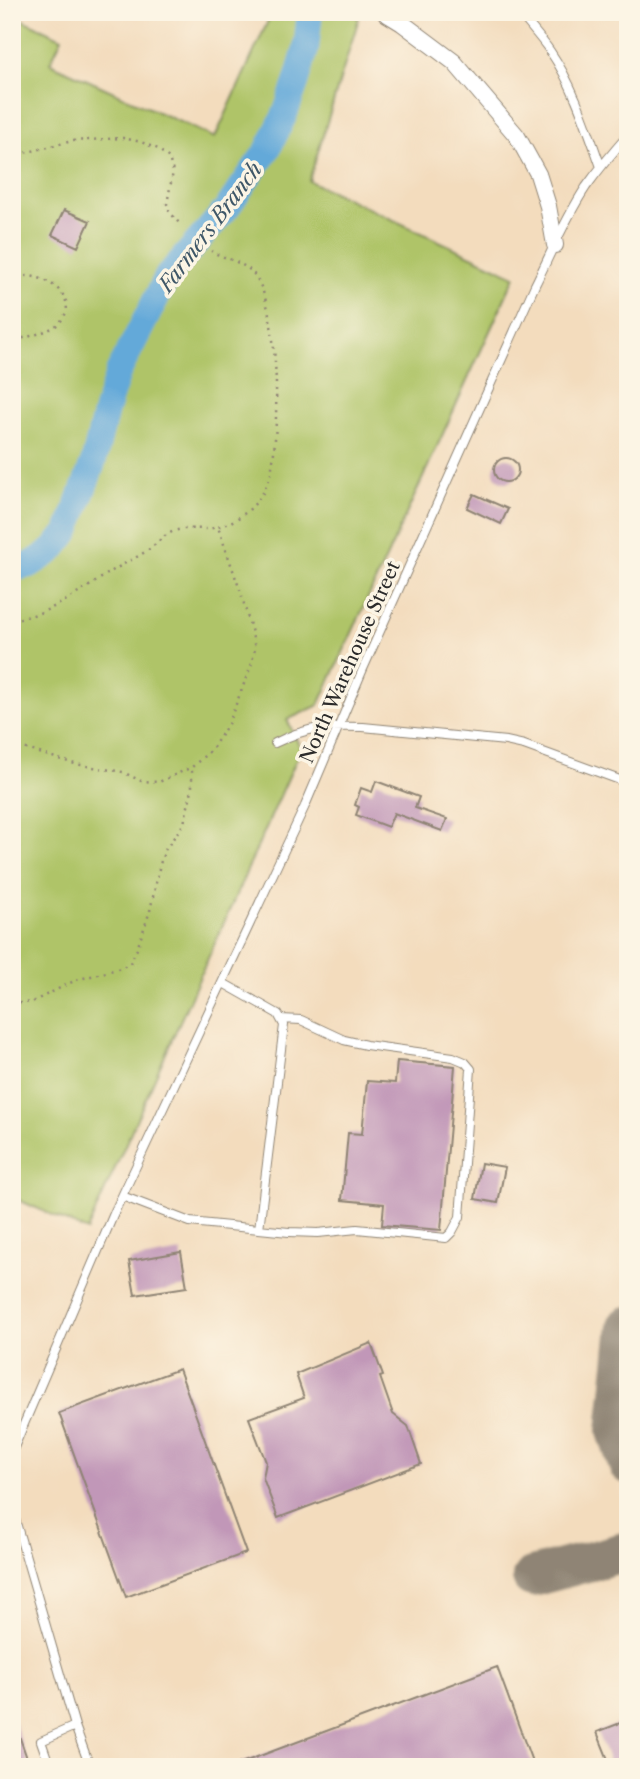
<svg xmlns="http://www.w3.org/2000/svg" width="640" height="1779" viewBox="0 0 640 1779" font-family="'Libre Caslon Text',serif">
	<rect width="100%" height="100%" fill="#fcf5e5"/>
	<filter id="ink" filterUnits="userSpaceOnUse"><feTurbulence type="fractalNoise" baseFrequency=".0143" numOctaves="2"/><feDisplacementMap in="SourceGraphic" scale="14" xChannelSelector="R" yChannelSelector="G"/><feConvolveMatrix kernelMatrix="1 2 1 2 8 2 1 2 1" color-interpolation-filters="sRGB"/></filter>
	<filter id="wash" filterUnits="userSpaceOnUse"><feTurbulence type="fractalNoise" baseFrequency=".00686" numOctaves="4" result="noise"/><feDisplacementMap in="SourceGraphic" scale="28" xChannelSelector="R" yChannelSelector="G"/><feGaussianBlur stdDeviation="1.57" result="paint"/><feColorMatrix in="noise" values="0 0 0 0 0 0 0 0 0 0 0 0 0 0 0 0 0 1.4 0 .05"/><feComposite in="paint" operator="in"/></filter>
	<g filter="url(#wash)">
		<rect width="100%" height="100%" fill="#f3dcbd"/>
		<!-- green -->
		<path fill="#afc468" stroke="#6d784a" stroke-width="2" d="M 272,12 L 348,12 L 359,18 L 309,181 L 515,276 L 319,705 L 287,720 L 301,749 L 87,1231 L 12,1197 L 12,15 L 62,38 L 50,63 L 215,138 Z"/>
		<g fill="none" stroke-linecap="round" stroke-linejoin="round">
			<!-- river -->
			<path stroke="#64a9d9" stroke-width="26" d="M 12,569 L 30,565 L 53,550 L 68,531 L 94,460 L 106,410 L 118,373 L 168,275 L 227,208 L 268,149 L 285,114 L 296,83 L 306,49 L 310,12"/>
			<!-- taxiway -->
			<path stroke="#8f8474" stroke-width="40" d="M 628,1326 L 617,1431 L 628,1464
				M 532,1577 L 628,1551"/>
		</g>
		<g id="blocks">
			<!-- building -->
			<path fill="#c197b8" d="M 64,210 L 90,221 L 78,247 L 52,235 Z
				M494 470a12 12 0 1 1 24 0a12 12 0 1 1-24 0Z
				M 474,494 L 508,509 L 501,524 L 467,508 Z
				M 376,781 L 419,797 L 415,808 L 447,819 L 442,831 L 394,813 L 388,827 L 356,815 L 359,807 L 355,805 L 361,788 L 372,792 Z
				M 397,1061 L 455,1066 L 441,1230 L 382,1225 L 384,1204 L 342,1200 L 348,1133 L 362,1134 L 367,1081 L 395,1083 Z
				M 481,1163 L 505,1167 L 498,1203 L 475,1199 Z
				M 181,1252 L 187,1287 L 135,1295 L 129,1261 Z
				M 371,1343 L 383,1376 L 380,1377 L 393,1414 L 408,1426 L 421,1464 L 278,1518 L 263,1478 L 266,1462 L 249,1418 L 304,1398 L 296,1374 Z
				M 179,1369 L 246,1553 L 126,1597 L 59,1413 Z
				M 497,1667 L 534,1767 L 234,1767 L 233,1766 Z
				M 628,1720 L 628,1767 L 611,1767 L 597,1732 Z
				M 12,1721 L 14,1721 L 30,1767 L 12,1767 Z"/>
		</g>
	</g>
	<g filter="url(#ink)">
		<use href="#blocks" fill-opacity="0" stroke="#8f8474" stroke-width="2"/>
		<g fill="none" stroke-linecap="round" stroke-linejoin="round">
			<!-- service casing -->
			<g stroke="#8f8474" stroke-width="10">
				<path id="service" d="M 519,12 C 529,25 541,38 550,51 C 574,86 587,128 601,167
					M 275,743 C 309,726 326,726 363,727 L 506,741 L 524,745 L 628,783
					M 223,983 L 278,1014 L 284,1025 L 259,1229
					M 122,1196 L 190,1222 L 289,1232 L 318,1233 L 357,1229 L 446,1238 L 452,1232 L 460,1217 L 471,1069 L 465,1062 L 453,1057 L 366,1045 L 344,1040 L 301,1020 L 281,1019
					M 12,1452 L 115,1211 L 305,806 L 363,669 L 535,285 C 551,253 566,217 586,187 C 599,169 613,152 628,135
					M 12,1509 L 75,1726 L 90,1767
					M 50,1767 L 41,1741 L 75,1726"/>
			</g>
			<!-- minor casing -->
			<g stroke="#8f8474" stroke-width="18">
				<path id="minor" d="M 384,12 L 402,23 L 454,62 L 517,136 L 538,174 L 548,206 L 555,245"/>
			</g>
			<!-- path -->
			<path stroke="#8f8474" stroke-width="2.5" stroke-dasharray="2 5" stroke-linecap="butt" d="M 12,156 L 72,141 L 123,138 L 141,142 L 158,149 L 169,158 L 173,172 L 167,204 L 169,211 L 179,223
				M 12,279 C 13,279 22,276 23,276 C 46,274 83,299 59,323 C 50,332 24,338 12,341
				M 12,619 C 50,616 82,590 112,571 C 123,564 134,559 145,552 C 154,547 161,537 170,533 C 181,527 195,529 207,529 C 225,527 246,516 257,501 C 265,492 270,479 272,467 C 279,426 280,305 253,273 C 243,262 223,258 211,251
				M 12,747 L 20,747 L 75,764 L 123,772 L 141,781 L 159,782 L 192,767 L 212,749 L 228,724 L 240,694 L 251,666 L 255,649 L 252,633 L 241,593 L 218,527
				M 12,1004 L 32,1002 L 76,980 L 121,968 L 130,963 L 137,949 L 150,911 L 160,864 L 165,850 L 184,823 L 192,790 L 192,767"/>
			<!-- service -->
			<use href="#service" stroke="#fff" stroke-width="8"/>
			<!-- minor -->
			<use href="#minor" stroke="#fff" stroke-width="16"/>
		</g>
	</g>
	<g text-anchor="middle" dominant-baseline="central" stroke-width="7" stroke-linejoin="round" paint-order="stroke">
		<!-- street labels -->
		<g font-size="19" fill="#2b2b2b" stroke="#fcf5e5">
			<text transform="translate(350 662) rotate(-66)">North Warehouse Street</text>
		</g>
		<!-- water labels -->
		<g font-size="21" font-style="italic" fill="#3f5768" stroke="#fcf5e5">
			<text transform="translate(210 227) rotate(-53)">Farmers Branch</text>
		</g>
	</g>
	<!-- margin -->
	<rect width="640" height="1779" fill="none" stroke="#fcf5e5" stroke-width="42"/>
</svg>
